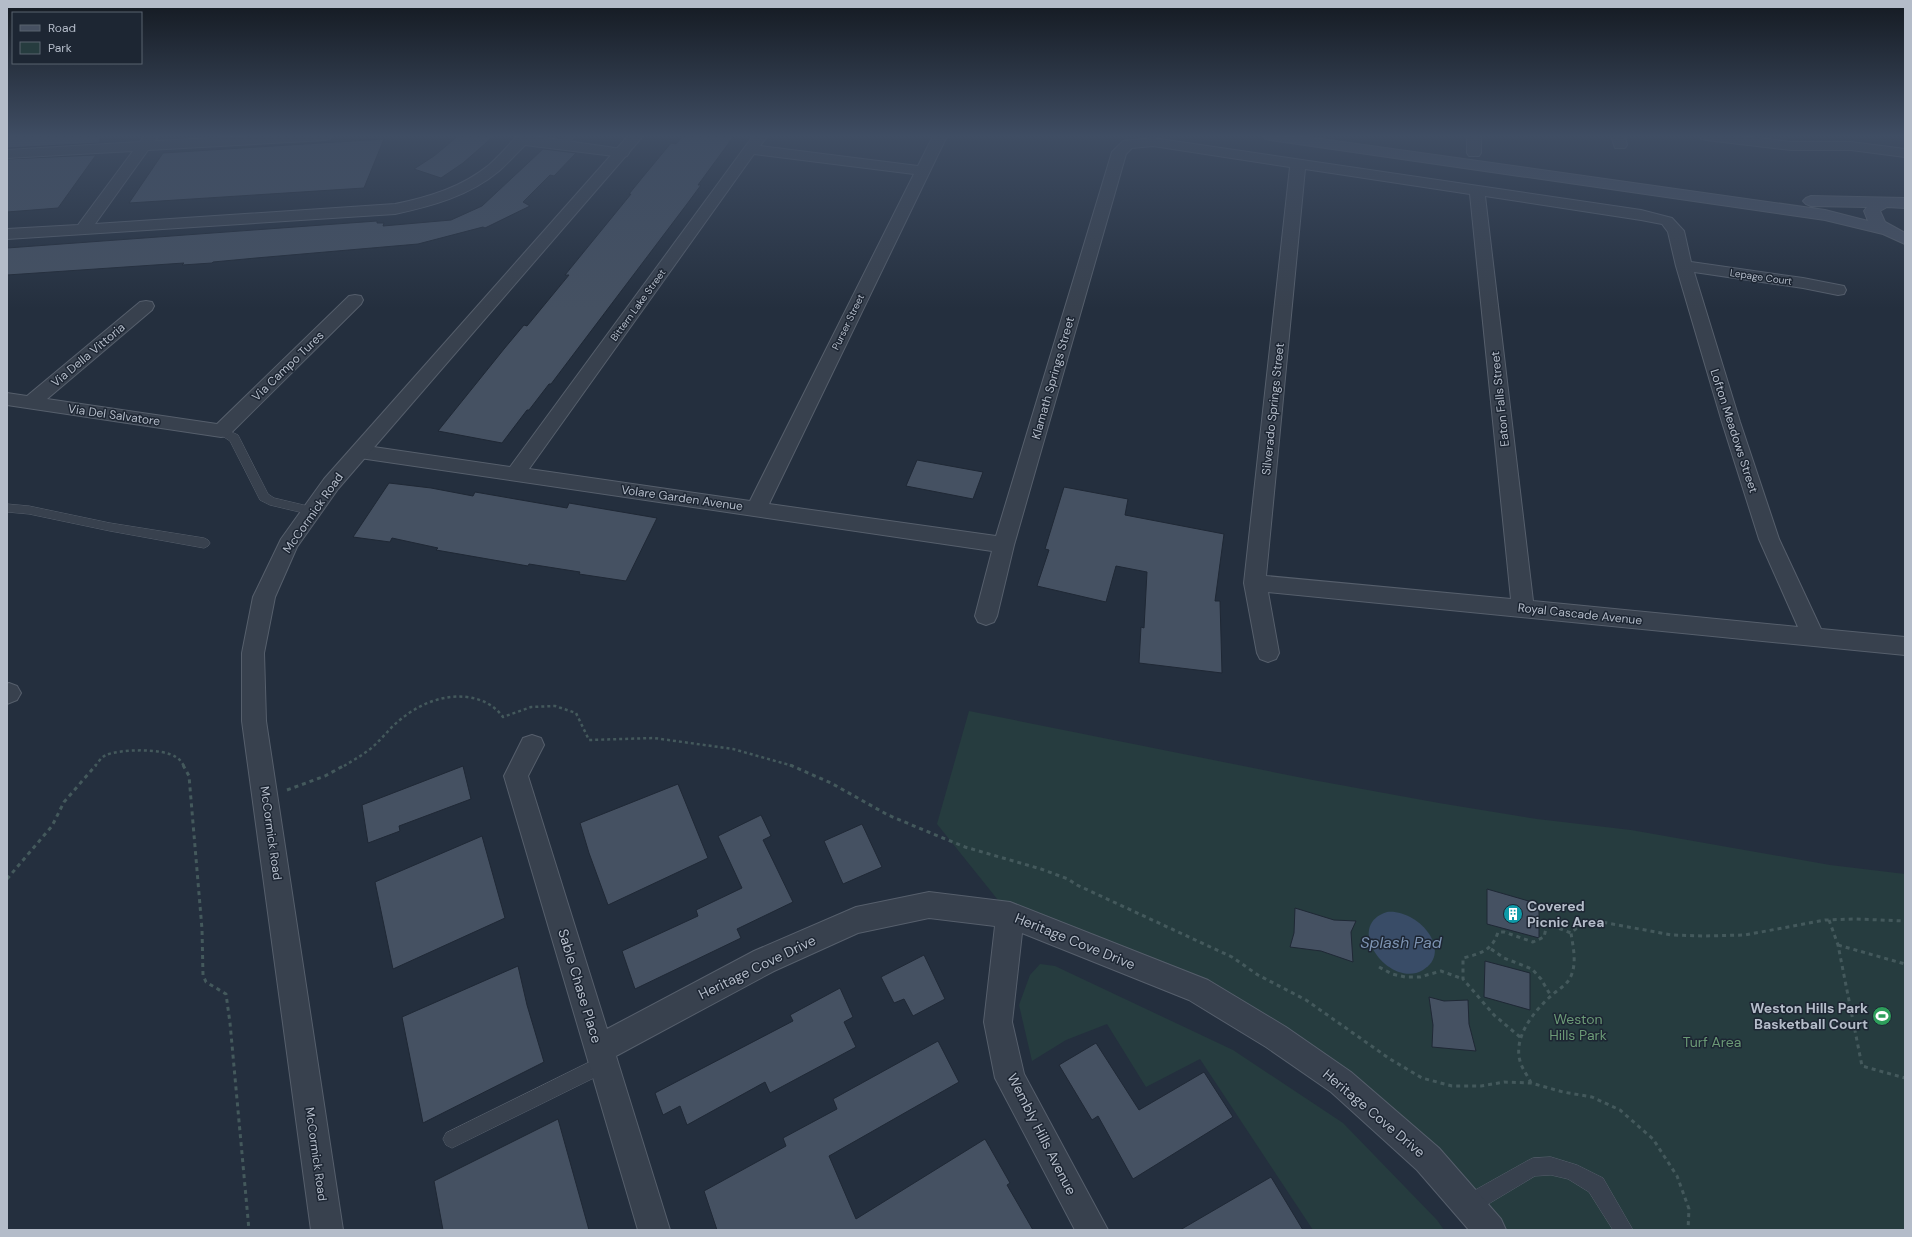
<svg xmlns="http://www.w3.org/2000/svg" width="1912" height="1237" viewBox="0 0 1912 1237" font-family="'DM Sans',sans-serif">
	<rect width="100%" height="100%" fill="#242f3e"/>
	<!-- green -->
	<path fill="#263c3f" d="M 969,711 L 1313,780 L 1439,803 L 1537,819 L 1631,830 L 1830,865 L 1905,874 L 1905,1230 L 1486,1230 L 1401,1135 L 1198,990 L 1010,915 L 937,824 Z
		M 1040,964 L 1055,966 L 1233,1050 L 1343,1123 L 1437,1220 L 1444,1230 L 1313,1230 L 1200,1059 L 1146,1087 L 1107,1024 L 1066,1040 L 1032,1061 L 1019,1005 L 1030,975 Z"/>
	<!-- water -->
	<path fill="#394c67" d="M 1387,912 C 1418,909 1454,951 1423,970 C 1390,990 1342,926 1387,912 Z"/>
	<!-- building -->
	<path fill="#455162" stroke="#1f2835" d="M 7,136 L 100,136 L 100,143 L 7,148 Z
		M 458,136 L 494,136 L 463,163 L 441,178 L 414,169 L 434,156 Z
		M 683,136 L 734,136 L 698,185 L 701,185 L 687,204 L 551,384 L 549,384 L 529,410 L 527,410 L 502,443 L 438,431 L 504,349 L 524,325 L 527,326 L 569,275 L 565,275 L 631,194 L 629,194 L 642,178 L 671,143 L 676,144 Z
		M 384,139 L 364,188 L 129,203 L 163,153 Z
		M 543,149 L 576,153 L 554,176 L 550,175 L 523,202 L 530,206 L 485,228 L 483,227 L 418,244 L 256,258 L 213,262 L 212,263 L 182,265 L 184,263 L 7,275 L 7,248 L 377,221 L 377,223 L 384,223 L 383,226 L 451,220 L 482,206 Z
		M 96,155 L 58,208 L 7,212 L 7,159 Z
		M 917,460 L 983,472 L 973,499 L 906,486 Z
		M 389,483 L 431,488 L 473,496 L 475,492 L 567,508 L 569,503 L 657,518 L 626,581 L 579,574 L 580,572 L 529,564 L 528,566 L 436,550 L 438,548 L 392,538 L 390,542 L 353,537 Z
		M 1064,487 L 1128,499 L 1125,515 L 1224,534 L 1215,601 L 1220,601 L 1222,673 L 1139,663 L 1141,627 L 1144,628 L 1147,572 L 1116,566 L 1106,602 L 1037,586 L 1049,550 L 1045,549 Z
		M 463,766 L 471,799 L 399,826 L 400,831 L 368,843 L 362,805 Z
		M 678,784 L 708,858 L 608,905 L 589,853 L 580,823 Z
		M 761,815 L 771,836 L 763,840 L 793,902 L 737,929 L 741,938 L 635,989 L 622,951 L 698,916 L 696,910 L 742,888 L 718,836 Z
		M 862,824 L 882,867 L 843,884 L 824,841 Z
		M 482,836 L 505,918 L 393,969 L 375,882 Z
		M 1487,889 L 1539,904 L 1539,938 L 1487,924 Z
		M 1295,908 L 1334,920 L 1356,921 L 1351,932 L 1353,962 L 1321,951 L 1290,947 L 1294,933 Z
		M 924,955 L 945,999 L 913,1016 L 904,999 L 894,1003 L 881,977 Z
		M 1485,961 L 1530,973 L 1530,1010 L 1484,997 Z
		M 518,966 L 527,1005 L 544,1062 L 423,1123 L 402,1017 Z
		M 840,988 L 853,1017 L 844,1022 L 856,1047 L 770,1093 L 765,1082 L 687,1125 L 680,1106 L 663,1115 L 655,1093 L 793,1021 L 790,1015 Z
		M 1429,997 L 1444,1001 L 1468,1000 L 1469,1024 L 1476,1051 L 1432,1047 L 1433,1025 Z
		M 938,1041 L 959,1082 L 829,1156 L 856,1219 L 985,1139 L 1010,1183 L 1007,1185 L 1033,1230 L 717,1230 L 704,1191 L 786,1146 L 783,1138 L 837,1109 L 833,1099 Z
		M 1096,1043 L 1139,1110 L 1204,1072 L 1233,1117 L 1133,1179 L 1098,1116 L 1092,1120 L 1059,1065 Z
		M 558,1119 L 589,1230 L 443,1230 L 434,1181 Z
		M 1271,1177 L 1303,1230 L 1180,1230 Z"/>
	<g fill="none" stroke-linecap="round" stroke-linejoin="round">
		<!-- service casing -->
		<g stroke="#565f6c" stroke-width="1">
			<path id="service" d="M 566,136 L 575,136 L 565,147 L 559,147 L 558,145 Z
				M 221,427 L 238,435 L 268,494 L 274,498 L 316,508 L 318,511 L 316,514 L 312,515 L 270,505 L 260,500 L 230,441 L 215,431 Z
				M 7,504 L 29,506 L 110,523 L 204,538 L 208,540 L 210,543 L 208,546 L 204,548 L 110,531 L 29,514 L 7,512 Z
				M 604,1055 L 610,1058 L 613,1064 L 610,1070 L 458,1145 L 452,1148 L 446,1145 L 443,1139 L 446,1133 Z
				M 1551,1157 L 1577,1165 L 1603,1178 L 1633,1230 L 1613,1230 L 1589,1192 L 1568,1179 L 1551,1175 L 1535,1176 L 1475,1212 L 1468,1214 L 1461,1212 L 1459,1205 L 1461,1198 L 1527,1161 L 1533,1158 Z"/>
		</g>
		<!-- minor casing -->
		<g stroke="#565f6c" stroke-width="2">
			<path id="minor" d="M 144,136 L 156,136 L 157,138 L 155,141 L 249,136 L 332,136 L 330,139 L 325,140 L 148,150 L 95,224 L 395,204 C 429,197 462,187 489,165 C 499,156 508,146 517,136 L 532,136 L 622,149 L 627,150 L 629,153 L 627,156 L 622,157 L 525,145 C 516,154 508,163 499,171 C 469,196 432,206 395,214 L 7,239 L 7,229 L 78,225 L 133,151 L 7,158 L 7,150 L 140,142 Z
				M 753,136 L 767,136 L 760,146 L 918,166 L 933,136 L 947,136 L 769,504 L 996,536 L 1112,152 L 1123,141 L 1153,138 L 1641,210 L 1672,218 L 1684,231 L 1691,262 L 1803,278 L 1844,286 L 1846,290 L 1844,294 L 1838,295 L 1803,288 L 1694,272 L 1740,422 L 1779,539 L 1821,629 L 1905,637 L 1905,655 L 1268,592 L 1279,653 L 1276,659 L 1268,662 L 1260,659 L 1257,653 L 1244,583 L 1290,167 L 1153,146 L 1132,148 L 1126,154 L 1014,545 L 997,616 L 994,622 L 986,625 L 978,622 L 975,616 L 992,551 L 353,457 L 350,452 L 353,447 L 360,445 L 510,467 ZM 754,154 L 914,174 L 750,501 L 529,469 ZM 1305,169 L 1470,194 L 1511,599 L 1266,576 ZM 1485,196 L 1641,220 L 1662,224 L 1668,232 L 1676,266 L 1722,422 L 1759,539 L 1798,627 L 1533,601 Z
				M 1467,136 L 1481,136 L 1481,153 L 1479,156 L 1469,156 L 1467,153 Z
				M 1611,136 L 1625,136 L 1627,145 L 1625,148 L 1615,148 Z
				M 1699,136 L 1743,136 L 1791,142 L 1851,142 L 1905,149 L 1905,157 L 1851,150 L 1791,150 L 1706,140 L 1701,139 Z
				M 355,295 L 361,296 L 363,300 L 361,304 L 228,436 L 221,437 L 7,405 L 7,393 L 27,396 L 140,302 L 146,301 L 152,302 L 154,306 L 152,310 L 47,399 L 217,424 L 349,296 Z
				M 9,683 L 17,686 L 21,693 L 17,700 L 7,704 L 7,684 Z
				M 532,735 L 541,738 L 544,745 L 528,776 L 607,1029 L 754,951 L 856,907 L 929,892 L 1010,902 L 1208,980 L 1286,1027 L 1351,1072 L 1439,1148 L 1501,1219 L 1506,1230 L 1469,1230 L 1417,1170 L 1331,1092 L 1266,1047 L 1189,1000 L 1022,933 L 1012,1022 L 1024,1074 L 1108,1230 L 1075,1230 L 995,1078 L 984,1022 L 995,926 L 929,918 L 858,933 L 774,971 L 616,1056 L 670,1230 L 638,1230 L 504,776 L 523,738 Z"/>
		</g>
		<!-- tertiary casing -->
		<g stroke="#565f6c" stroke-width="2">
			<path id="tertiary" d="M 628,136 L 643,136 L 338,489 L 297,547 L 275,597 L 264,653 L 266,721 L 343,1230 L 311,1230 L 242,721 L 242,653 L 253,597 L 281,539 L 324,479 Z"/>
		</g>
		<!-- secondary casing -->
		<g stroke="#565f6c" stroke-width="2">
			<path id="secondary" d="M 1263,136 L 1300,136 L 1825,210 L 1868,221 L 1864,211 L 1867,207 L 1811,206 L 1806,204 L 1803,201 L 1806,198 L 1811,196 L 1905,198 L 1905,208 L 1887,207 L 1880,211 L 1885,222 L 1905,233 L 1905,244 L 1883,234 L 1825,220 L 1270,140 L 1265,139 Z"/>
		</g>
		<!-- path-far1 -->
		<path stroke="#44595c" stroke-width="2.5" stroke-dasharray="3 3" stroke-linecap="butt" d="M 95,766 C 98,763 101,757 106,755 C 120,749 163,748 176,757 C 180,759 182,763 184,766
			M 344,766 C 352,761 361,756 369,750 C 378,743 385,734 393,726 C 413,707 439,694 467,697 C 482,699 494,705 503,717 L 531,707 L 555,706 L 576,713 L 589,740 L 654,738 L 733,749 L 793,766"/>
		<!-- path -->
		<path stroke="#44595c" stroke-width="3" stroke-dasharray="4 4" stroke-linecap="butt" d="M 183,765 L 189,776 L 202,929 L 203,975 L 206,982 L 226,994 L 230,1023 L 249,1230
			M 790,765 L 831,783 L 888,815 L 926,831 L 965,847 L 1041,869 L 1068,879 L 1077,885 L 1232,957 L 1258,975 L 1306,1000 L 1390,1059 L 1422,1078 L 1452,1086 L 1481,1086 L 1504,1082 L 1531,1083 L 1563,1092 L 1592,1097 L 1620,1110 L 1653,1139 L 1677,1176 L 1689,1209 L 1688,1230
			M 287,790 L 325,776 L 345,765
			M 7,879 L 52,826 L 64,802 L 96,765
			M 1829,920 L 1838,945 L 1862,1066 L 1905,1078
			M 1838,945 L 1905,964
			M 1491,949 L 1504,958 L 1532,969 L 1541,979 L 1551,996
			M 1379,967 L 1392,974 L 1405,977 L 1420,977 L 1441,971 L 1463,979
			M 1520,1037 L 1494,1015 L 1463,979 L 1463,958 C 1480,954 1493,950 1498,932 L 1504,932 L 1533,942 L 1544,937 L 1547,924 L 1571,933
			M 1531,1083 C 1528,1076 1522,1069 1520,1061 C 1513,1036 1535,1010 1552,995 C 1560,988 1567,985 1571,976 C 1577,962 1573,947 1571,933 L 1578,927 L 1596,921 L 1672,935 L 1705,936 L 1745,935 L 1825,920 L 1856,919 L 1905,921"/>
		<!-- service -->
		<use href="#service" fill="#38414e" fill-rule="evenodd"/>
		<!-- minor -->
		<use href="#minor" fill="#38414e" fill-rule="evenodd"/>
		<!-- tertiary -->
		<use href="#tertiary" fill="#38414e" fill-rule="evenodd"/>
		<!-- secondary -->
		<use href="#secondary" fill="#465061" fill-rule="evenodd"/>
	</g>
	<!-- sky -->
	<linearGradient id="sky" x2="0" y2="1"><stop stop-color="#141a22"/><stop offset="0.44" stop-color="#3f4d63"/><stop offset="1" stop-color="#3f4d63" stop-opacity="0"/></linearGradient>
	<rect width="1912" height="309" fill="url(#sky)"/>
	<!-- icons -->
	<defs>
		<g id="building-disc" transform="scale(1)"><circle r="9.5" fill="#0f9aa8" stroke="#1d2633"/><path d="M-4-6H4V6H1V3H-1V6H-4ZM-2.5-4.3h1.7v1.8h-1.7ZM.8-4.3h1.7v1.8H.8ZM-2.5-1h1.7V.8h-1.7ZM.8-1h1.7V.8H.8Z" fill="#fff"/></g>
		<g id="stadium-disc" transform="scale(1)"><circle r="9.5" fill="#2e9e5b" stroke="#1d2633"/><path d="M0-5a6.5 5 0 1 0 0 10a6.5 5 0 1 0 0-10ZM-3.5-1.8h7v3.6h-7Z" fill="#fff"/></g>
	</defs>
	<g fill-rule="evenodd">
		<use href="#building-disc" x="1513" y="914"/>
		<use href="#stadium-disc" x="1882" y="1016"/>
	</g>
	<g text-anchor="middle" dominant-baseline="central" stroke-width="3" stroke-linejoin="round" paint-order="stroke">
		<!-- far-street labels -->
		<g font-size="10" fill="#b4bcc9" stroke="#1d2633">
			<text transform="translate(1761 277) rotate(8)">Lepage Court</text>
			<text transform="translate(638 305) rotate(-54)">Bittern Lake Street</text>
			<text transform="translate(848 322) rotate(-64)">Purser Street</text>
		</g>
		<!-- street labels -->
		<g font-size="12" fill="#b4bcc9" stroke="#1d2633">
			<text transform="translate(88 355) rotate(-40)">Via Della Vittoria</text>
			<text transform="translate(288 366) rotate(-44)">Via Campo Tures</text>
			<text transform="translate(1053 378) rotate(-74)">Klamath Springs Street</text>
			<text transform="translate(1500 399) rotate(-96)">Eaton Falls Street</text>
			<text transform="translate(1273 409) rotate(-84)">Silverado Springs Street</text>
			<text transform="translate(114 415) rotate(8)">Via Del Salvatore</text>
			<text transform="translate(1734 431) rotate(72)">Lofton Meadows Street</text>
			<text transform="translate(682 498) rotate(8)">Volare Garden Avenue</text>
			<text transform="translate(313 513) rotate(-55)">McCormick Road</text>
			<text transform="translate(1580 614) rotate(6)">Royal Cascade Avenue</text>
			<text transform="translate(271 833) rotate(82)">McCormick Road</text>
			<text transform="translate(316 1154) rotate(82)">McCormick Road</text>
		</g>
		<!-- near-poi labels -->
		<g font-size="14" font-weight="bold" fill="#b4bcc9" stroke="#1d2633" text-anchor="start">
			<text x="1527" y="906">Covered<tspan x="1527" dy="16">Picnic Area</tspan></text>
			<text x="1868" y="1008" text-anchor="end">Weston Hills Park<tspan x="1868" dy="16">Basketball Court</tspan></text>
		</g>
		<!-- near-street labels -->
		<g font-size="14" fill="#b4bcc9" stroke="#1d2633">
			<text transform="translate(1075 941) rotate(22)">Heritage Cove Drive</text>
			<text transform="translate(757 967) rotate(-26)">Heritage Cove Drive</text>
			<text transform="translate(580 986) rotate(73)">Sable Chase Place</text>
			<text transform="translate(1374 1113) rotate(40)">Heritage Cove Drive</text>
			<text transform="translate(1042 1134) rotate(63)">Wembly Hills Avenue</text>
		</g>
		<!-- near-park labels -->
		<g font-size="14" fill="#6b9a76" stroke="#1d2633">
			<text x="1578" y="1019">Weston<tspan x="1578" dy="16">Hills Park</tspan></text>
			<text x="1712" y="1042">Turf Area</text>
		</g>
		<!-- near-water labels -->
		<g font-size="16" font-style="italic" fill="#7c92b1" stroke="#1d2633">
			<text x="1401" y="942">Splash Pad</text>
		</g>
	</g>
	<!-- border -->
	<rect width="1912" height="1237" fill="none" stroke="#b4bcc9" stroke-width="16"/>
	<!-- legend -->
	<rect x="12" y="12" width="130" height="52" fill="#1d2633" stroke="#59626f"/>
	<rect x="20" y="25" width="20" height="6" fill="#465061" stroke="#59626f"/>
	<text x="48" y="32" font-size="12" fill="#b4bcc9">Road</text>
	<rect x="20" y="42" width="20" height="12" fill="#263c3f" stroke="#59626f"/>
	<text x="48" y="52" font-size="12" fill="#b4bcc9">Park</text>
</svg>
